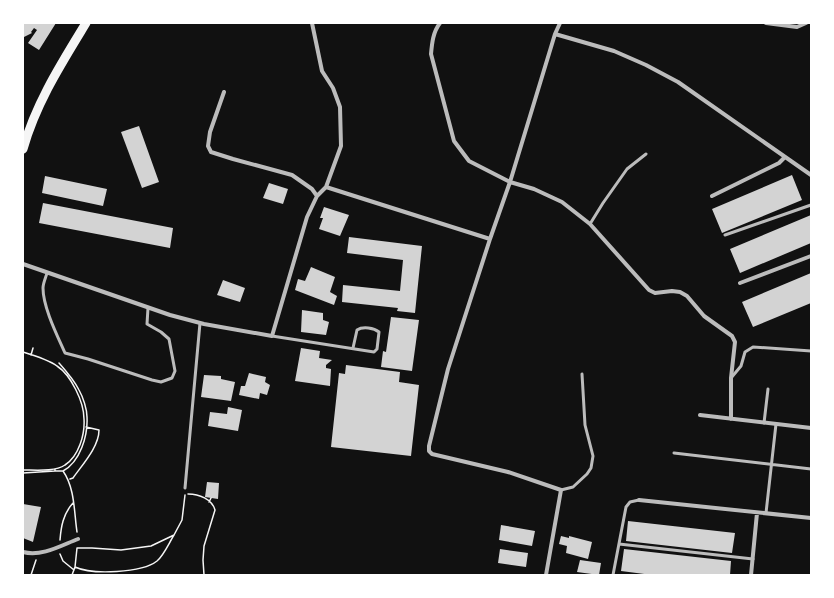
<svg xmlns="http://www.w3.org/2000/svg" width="834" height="598" viewBox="0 0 834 598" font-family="Inter,sans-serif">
	<rect width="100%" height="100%" fill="#111"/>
	<!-- building -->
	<path fill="#d3d3d3" d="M 23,23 L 56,23 L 39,50 L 28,43 L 37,30 L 34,28 L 31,32 L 32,33 L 24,37 L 23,35 Z
		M 139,126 L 159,182 L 142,188 L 121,132 Z
		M 792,175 L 802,200 L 722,233 L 712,209 Z
		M 45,176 L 107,189 L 103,206 L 42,193 Z
		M 269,183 L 288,189 L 283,204 L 263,198 Z
		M 43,203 L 173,228 L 170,248 L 39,223 Z
		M 324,207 L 349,215 L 340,236 L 319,229 L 323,218 L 320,218 Z
		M 811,215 L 811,243 L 740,273 L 730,249 Z
		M 349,237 L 422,246 L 415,313 L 397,311 L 398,308 L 342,302 L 343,285 L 400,291 L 403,260 L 347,253 Z
		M 311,267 L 335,277 L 330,292 L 337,296 L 334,305 L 295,290 L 298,279 L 305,281 Z
		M 811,273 L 811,303 L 753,327 L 742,302 Z
		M 223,280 L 245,288 L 240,302 L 217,295 Z
		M 302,310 L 323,313 L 323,320 L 329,322 L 326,335 L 301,332 Z
		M 391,317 L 419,320 L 412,371 L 381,367 L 383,351 L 386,352 Z
		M 301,348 L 320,351 L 319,358 L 332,360 L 326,365 L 326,368 L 331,369 L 330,386 L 295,381 Z
		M 346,365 L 400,372 L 399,382 L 419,385 L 411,456 L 331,447 L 339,373 L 345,374 Z
		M 249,373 L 266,377 L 265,382 L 270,385 L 267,395 L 260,393 L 259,399 L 239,395 L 241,386 L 245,386 Z
		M 204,375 L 221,376 L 221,379 L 235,382 L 231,401 L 201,397 Z
		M 228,407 L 242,410 L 238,431 L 208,426 L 210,412 L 227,414 Z
		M 207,482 L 219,483 L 218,499 L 205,497 Z
		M 23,504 L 41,507 L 33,542 L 23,538 Z
		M 628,521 L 735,533 L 732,553 L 626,541 Z
		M 501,525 L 535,531 L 532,546 L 499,540 Z
		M 561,536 L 569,538 L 569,536 L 592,542 L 588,559 L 566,553 L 567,546 L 559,544 Z
		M 500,549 L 528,553 L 526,567 L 498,563 Z
		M 624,549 L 731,561 L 730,575 L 652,575 L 621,571 Z
		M 580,560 L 601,563 L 599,575 L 577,572 Z"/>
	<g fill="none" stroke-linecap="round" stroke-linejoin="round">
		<!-- path -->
		<path stroke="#f5f5f5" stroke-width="1.5" d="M 23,352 C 33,355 49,360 57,366 C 71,375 84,402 84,419 C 85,434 79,456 65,465 C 55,472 35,470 23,470
			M 31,355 L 33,348
			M 59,363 C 67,372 74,380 79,390 C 83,397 87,409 87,417 C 88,436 80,462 63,471 C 75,488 74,512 77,532
			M 55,471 L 63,471
			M 23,473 L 55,471 L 55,469
			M 70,479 L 73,478 C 82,465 99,447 99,430 L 86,427
			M 188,494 C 199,494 212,499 215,510 L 204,546 L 203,560 L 204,575
			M 209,502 L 211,498
			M 60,540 C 61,527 63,514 73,503
			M 77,548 L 92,548 L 121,550 L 151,546 L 174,535 L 182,520 L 185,495
			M 60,554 L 63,561 L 74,570
			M 75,567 C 92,575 142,573 157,561 C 164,555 169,543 174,535
			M 31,575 L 36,560
			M 72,575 L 75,567 L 77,548"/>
		<!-- service -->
		<path stroke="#bcbcbc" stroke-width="3" d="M 590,224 L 603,203 L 627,169 L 646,154
			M 725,235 L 811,205
			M 47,273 C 46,277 43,283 43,288 C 43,307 57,335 65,353 L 88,359 L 152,380 L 161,382 L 172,378 L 175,371 L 169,339 L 161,332 L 147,324 L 148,308
			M 272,336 L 374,352 L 377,349 L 379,332 C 374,328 363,326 357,330 L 353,348
			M 731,378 L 741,366 L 745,352 L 753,347 L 811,351
			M 764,423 L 768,389
			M 674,453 L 811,469
			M 185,488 L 200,323
			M 561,490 L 573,487 L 587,474 L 591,468 L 593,456 L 585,425 L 582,374
			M 766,513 L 776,424
			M 619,544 L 753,559
			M 613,575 L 626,507 L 630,502 L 639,500"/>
		<!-- minor -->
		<path stroke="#bcbcbc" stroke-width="4" d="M 440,23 C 433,32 432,43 431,54 L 454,141 L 469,161 L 510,182 L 534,189 L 562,202 L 590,224 L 649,290 L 655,293 L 672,291 L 680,292 L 687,296 L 704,316 L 732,336 L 735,342 L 731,378 L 731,419
			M 766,23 L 797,27 L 806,23
			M 555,34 L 614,51 L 646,65 L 678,82 L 811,175
			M 224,92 L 210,132 L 208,146 L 211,152 L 233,159 L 292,175 L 312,189 L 317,196
			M 326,187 L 490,239
			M 712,196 L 779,163 L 785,157
			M 23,264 L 170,315 L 204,324 L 272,336 L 307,217 L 317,196 L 326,187 L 341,146 L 340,107 L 333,88 L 322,71 L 312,23
			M 740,283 L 811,256
			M 700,415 L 811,428
			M 639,500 L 811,518
			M 23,552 C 42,557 62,545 78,539
			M 546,575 L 561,490 L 508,472 L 432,454 L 429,451 L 429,446 L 448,369 L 490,239 L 510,182 L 555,34 L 560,23
			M 751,575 L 757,513"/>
		<!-- primary -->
		<path stroke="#f5f5f5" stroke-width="9" d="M 23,149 C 36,103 61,64 86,23"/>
	</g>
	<!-- border -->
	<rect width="834" height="598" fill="none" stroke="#ffffff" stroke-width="48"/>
</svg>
